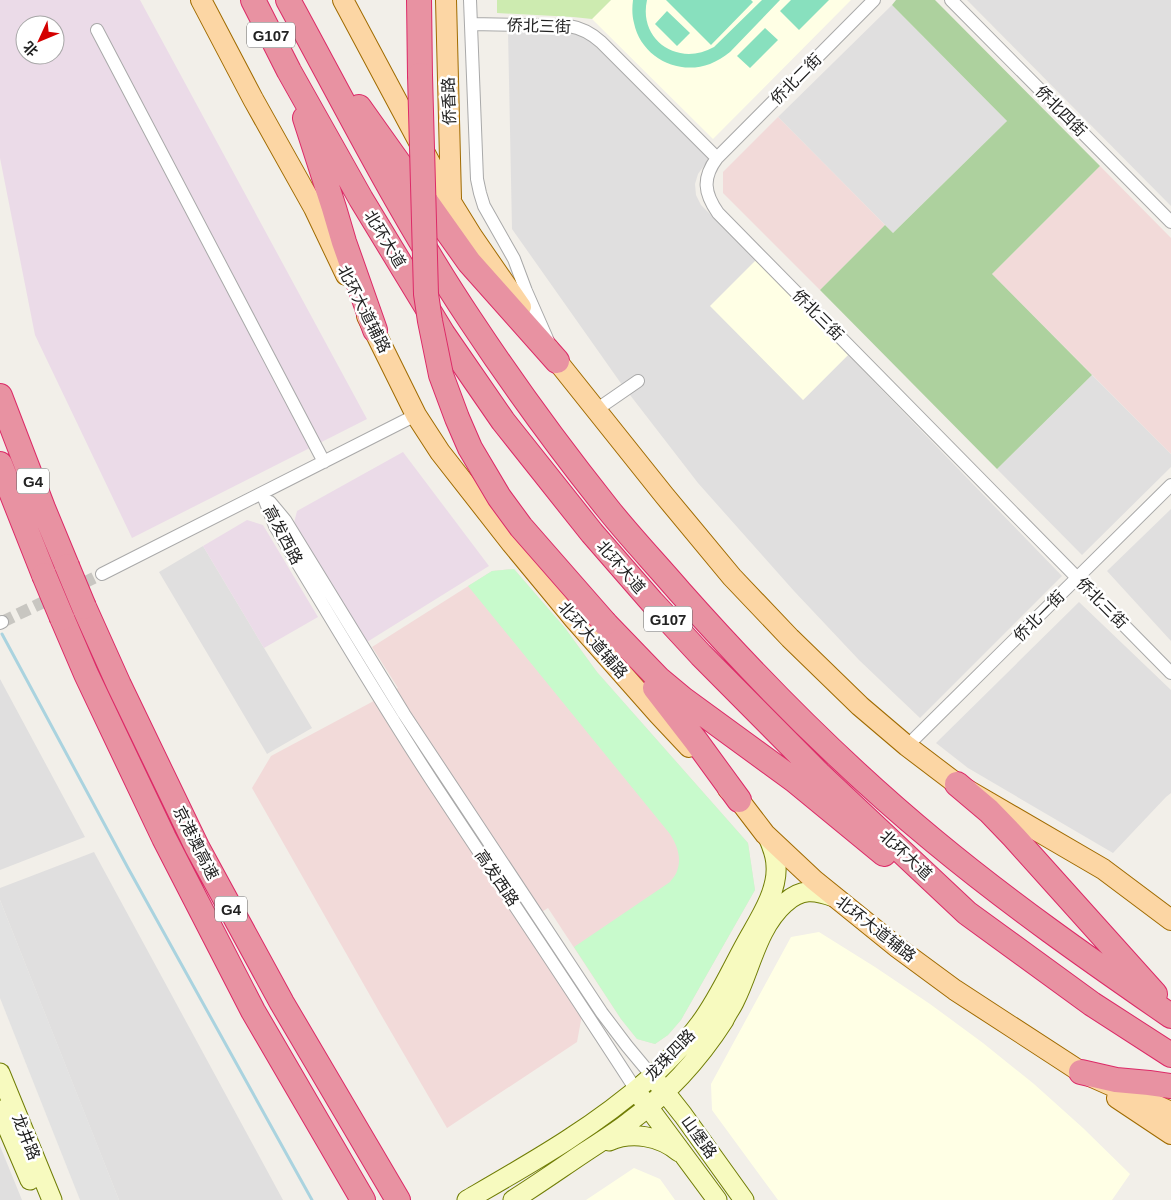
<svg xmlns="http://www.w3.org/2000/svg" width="1171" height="1200" viewBox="0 0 1171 1200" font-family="Helvetica,'Noto Sans SC',sans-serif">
	<rect width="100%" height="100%" fill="#f2efe9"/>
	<!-- residential -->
	<path fill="#e0dfdf" d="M 967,0 L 1171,0 L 1171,206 Z
		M 892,5 L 1007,121 L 893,233 L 778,117 Z
		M 508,31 L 569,33 L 582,36 L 589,40 L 709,159 L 698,174 L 695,184 L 696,195 L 701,205 L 756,260 L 803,400 L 848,355 L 1062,576 L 920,718 L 859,660 L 794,591 L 698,483 L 620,382 L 512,229 Z
		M 1092,375 L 1171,454 L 1171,467 L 1082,555 L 997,469 Z
		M 1171,509 L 1171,641 L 1107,571 Z
		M 203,546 L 312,728 L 267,754 L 159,572 Z
		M 1079,602 L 1171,690 L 1171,793 L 1166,797 L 1113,853 L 968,768 L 936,743 Z
		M 0,679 L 85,837 L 0,870 Z
		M 94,852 L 283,1200 L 119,1200 L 0,900 L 0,888 Z
		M 0,1146 L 22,1200 L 0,1200 Z"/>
	<!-- commercial -->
	<path fill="#f2dad9" d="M 778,117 L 885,225 L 820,290 L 723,193 L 723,172 Z
		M 1100,166 L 1171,238 L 1171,454 L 992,274 Z
		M 514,569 L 565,628 L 597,672 L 748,843 L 755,890 L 681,1020 L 668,1035 L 655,1044 L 637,1039 L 621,1019 L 548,908 L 524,923 L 582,1015 L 577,1042 L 447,1128 L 380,1013 L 252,788 L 271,756 L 398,688 L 372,647 L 492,571 Z"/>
	<!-- industrial -->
	<path fill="#ebdbe8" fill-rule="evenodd" d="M 0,0 L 140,0 L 367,419 L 132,538 L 35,335 L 0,158 ZM 25,25 L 55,25 L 55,55 L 25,55 Z
		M 403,452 L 489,566 L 367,642 L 294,523 L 297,511 Z
		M 247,520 L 263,525 L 318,617 L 264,648 L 203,546 Z"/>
	<!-- education -->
	<path fill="#ffffe5" d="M 611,0 L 851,0 L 713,139 L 592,19 Z
		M 756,260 L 848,355 L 803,400 L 710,306 Z
		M 819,932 L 875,967 L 930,1004 L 983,1043 L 1034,1084 L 1083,1128 L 1130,1174 L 1112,1200 L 778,1200 L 712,1110 L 711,1084 L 791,937 Z
		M 634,1168 L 660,1179 L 675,1200 L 586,1200 Z"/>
	<!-- grass -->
	<path fill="#cdebb0" d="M 497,0 L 611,0 L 592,19 L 573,17 L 497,13 Z"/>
	<!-- forest -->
	<path fill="#add19e" d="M 896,0 L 935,0 L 1100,166 L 992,274 L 1092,375 L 997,469 L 820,290 L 885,225 L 893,233 L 1007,121 L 892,5 Z"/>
	<!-- park -->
	<path fill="#c8facc" d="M 514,569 L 565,628 L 597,672 L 748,843 L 755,890 L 681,1020 L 668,1035 L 655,1044 L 637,1039 L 621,1019 L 574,947 L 670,882 C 672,879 676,875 677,871 C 682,858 677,845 670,834 L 468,586 L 492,571 Z"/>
	<!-- pitch -->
	<path fill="#88e0be" d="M 633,0 L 647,0 C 638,41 679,67 714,47 L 762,0 L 780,0 L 730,52 C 724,57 717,61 710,64 C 678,76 641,57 634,23 C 632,16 632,8 633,0 Z
		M 666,0 L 751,0 L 753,2 L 711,45 Z
		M 791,0 L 829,0 L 799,30 L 780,11 Z
		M 667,11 L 690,33 L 677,46 L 655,24 Z
		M 765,28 L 778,40 L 750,68 L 737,56 Z"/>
	<!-- parking -->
	<path fill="#e2e2e2" d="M 0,900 L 91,1129 L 119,1200 L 80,1200 L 0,998 Z"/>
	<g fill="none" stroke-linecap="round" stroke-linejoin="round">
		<!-- stream -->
		<path stroke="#aad3df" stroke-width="3" d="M 2,634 L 128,868 L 312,1200"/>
		<!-- street-tunnel -->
		<path stroke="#c8c6c1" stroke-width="12" stroke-dasharray="12 6" stroke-linecap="butt" d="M 2,622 L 102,574"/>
		<!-- street casing -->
		<g stroke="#a9a9a9" stroke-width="14">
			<path id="street" d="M 470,0 L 477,179 L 480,193 L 484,206 L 514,259 L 526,291 L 548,341
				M 874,0 L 717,158 C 702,178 704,193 718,213 L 1171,673
				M 951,0 L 1171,222
				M 471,24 L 569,26 C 582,28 591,33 601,42 L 717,158
				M 97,30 L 324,462
				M 596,410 L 638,381
				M 262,493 L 275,526 C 329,614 381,704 438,790 C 504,890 571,989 636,1090
				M 270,502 L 285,520 L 404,714 L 602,1013 L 627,1046 L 652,1076
				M 102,574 L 416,415
				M 0,623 L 2,622
				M 907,746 L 1171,485"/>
		</g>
		<!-- secondary casing -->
		<g stroke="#707d05" stroke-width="21">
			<path id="secondary" d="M 0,1073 L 52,1200
				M 657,1082 L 683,1115 L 744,1200
				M 640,1096 L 717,1200
				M 0,1110 L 30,1180
				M 609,1141 C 632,1131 660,1136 679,1152
				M 467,1200 C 531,1163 595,1127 650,1078 C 667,1062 685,1044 699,1025 C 718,1000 731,970 746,943 C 758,921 778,892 776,866 C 776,856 772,846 768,837
				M 513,1200 C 537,1185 561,1168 585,1152 C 600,1142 615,1133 629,1122 C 667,1094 699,1059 724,1020 C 727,1013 732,1007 735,1000 C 751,968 757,928 785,903 C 801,888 815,890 834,897"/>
		</g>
		<!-- primary casing -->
		<g stroke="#a06b00" stroke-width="22">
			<path id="primary" d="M 201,0 L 253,99 L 314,208 L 346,275
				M 343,0 L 451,202 L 472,236 L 521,307
				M 446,0 L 451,198
				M 367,316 L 416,415 L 440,452 L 512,544 L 574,619 L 658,714 L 689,747
				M 548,348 L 557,361 L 664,495 L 732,577 L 790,638 L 860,706 L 907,746 L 957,784 L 1103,869 L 1171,920
				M 728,789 L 739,800 L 765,834 L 814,880 L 898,948 L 955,990 L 1081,1072 L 1171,1112
				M 1117,1098 L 1171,1134"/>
		</g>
		<!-- highway casing -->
		<g stroke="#dc2a67" stroke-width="26">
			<path id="highway" d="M 253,0 L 289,71 L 361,199 L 443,334 L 503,421 L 592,533 L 652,602 L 701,655 L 819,774 L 967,913 L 1092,1004 L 1171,1055
				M 288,0 C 347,108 402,218 471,321 C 514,386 560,449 608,509 C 631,538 656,564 680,592 C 759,681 843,766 934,841 C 1010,904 1090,960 1171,1016
				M 419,0 L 420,75
				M 359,107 L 469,262 L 557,361
				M 305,118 L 334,208 L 344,242 L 375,330
				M 0,396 L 43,508 L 67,566
				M 0,464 L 44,575
				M 84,607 L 119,685 L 197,847 L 282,1003 L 398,1200
				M 62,618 L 86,674 L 164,838 L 253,1011 L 363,1200
				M 605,623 L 659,679 L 683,699 L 794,780 L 884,854
				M 655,688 L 696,741 L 739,800
				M 957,784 L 989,811 L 1014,837 L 1155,994
				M 1081,1072 L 1116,1080 L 1149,1083 L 1171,1086"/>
		</g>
		<!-- street -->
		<use href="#street" stroke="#fff" stroke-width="12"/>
		<!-- secondary -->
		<use href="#secondary" stroke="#f7fabf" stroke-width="19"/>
		<!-- primary -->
		<use href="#primary" stroke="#fcd6a4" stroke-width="20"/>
		<!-- highway -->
		<use href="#highway" stroke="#e892a2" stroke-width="24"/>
		<!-- highway-bridge casing -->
		<g stroke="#dc2a67" stroke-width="26" stroke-linecap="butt">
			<path id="highway-bridge" d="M 420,75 L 426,294 L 430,321 L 441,375 L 457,418 L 470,448 L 499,497 L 521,527 L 605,623
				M 67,566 L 84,607
				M 44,575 L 62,618"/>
		</g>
		<!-- highway-bridge -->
		<use href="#highway-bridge" stroke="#e892a2" stroke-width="24"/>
	</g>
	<g text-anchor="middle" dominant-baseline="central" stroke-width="5" stroke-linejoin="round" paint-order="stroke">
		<!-- shield labels -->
		<g fill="#fff" stroke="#646464" stroke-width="1">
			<rect x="247" y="22.5" width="48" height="25" rx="4"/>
			<rect x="17" y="468.5" width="32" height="25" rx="4"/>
			<rect x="644" y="606.5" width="48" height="25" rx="4"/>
			<rect x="215" y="896.5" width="32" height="25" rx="4"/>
		</g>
		<g font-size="15" font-weight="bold" fill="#222">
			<text x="271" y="35">G107</text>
			<text x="33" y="481">G4</text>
			<text x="668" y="619">G107</text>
			<text x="231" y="909">G4</text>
		</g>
		<!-- street labels -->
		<g font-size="16" fill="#222" stroke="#fff">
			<text transform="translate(539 26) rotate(2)">侨北三街</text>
			<text transform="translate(796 79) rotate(-45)">侨北二街</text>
			<text transform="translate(449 101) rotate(-92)">侨香路</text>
			<text transform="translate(1061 111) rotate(45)">侨北四街</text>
			<text transform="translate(385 239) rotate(59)">北环大道</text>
			<text transform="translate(364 309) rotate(63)">北环大道辅路</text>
			<text transform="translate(818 315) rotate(45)">侨北三街</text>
			<text transform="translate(283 535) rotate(62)">高发西路</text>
			<text transform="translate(621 567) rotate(49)">北环大道</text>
			<text transform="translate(1102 603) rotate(45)">侨北三街</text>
			<text transform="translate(1039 616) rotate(-45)">侨北一街</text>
			<text transform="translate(593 640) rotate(49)">北环大道辅路</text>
			<text transform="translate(196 843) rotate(63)">京港澳高速</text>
			<text transform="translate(906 855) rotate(43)">北环大道</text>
			<text transform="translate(497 878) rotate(56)">高发西路</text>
			<text transform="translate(876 929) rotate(38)">北环大道辅路</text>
			<text transform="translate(670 1055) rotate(-46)">龙珠四路</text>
			<text transform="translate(26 1137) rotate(68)">龙井路</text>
			<text transform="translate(699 1137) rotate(54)">山堡路</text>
		</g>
	</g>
	<!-- north arrow -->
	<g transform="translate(40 40) rotate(226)"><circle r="24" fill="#ffffff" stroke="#a7a7a7"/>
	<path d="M0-4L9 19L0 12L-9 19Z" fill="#d40000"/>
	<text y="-8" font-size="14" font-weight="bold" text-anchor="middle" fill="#222222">北</text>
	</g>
</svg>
